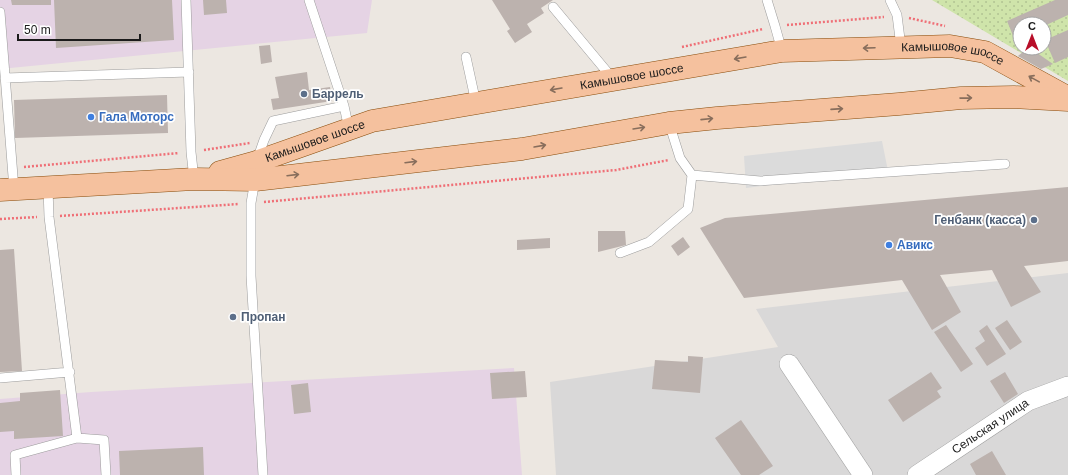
<svg xmlns="http://www.w3.org/2000/svg" width="1068" height="475" viewBox="0 0 1068 475" font-family="Arial,sans-serif">
	<defs>
		<pattern id="garden-dots" width="8" height="8" patternUnits="userSpaceOnUse"><rect width="8" height="8" fill="#cfe4aa"/><path d="M2 2h.1M6 6h.1" fill="none" stroke="#b1c392" stroke-width="1.8" stroke-linecap="round"/></pattern>
	</defs>
	<rect width="100%" height="100%" fill="#ece7e1"/>
	<!-- residential -->
	<path fill="#d9d8d8" d="M 1068,273 L 1068,475 L 556,475 L 550,382 L 778,347 L 756,309 Z"/>
	<!-- industrial -->
	<path fill="#e5d3e4" d="M 0,0 L 372,0 L 367,33 L 0,69 Z
		M 514,368 L 522,475 L 0,475 L 0,399 L 91,392 Z"/>
	<!-- garden -->
	<path fill="url(#garden-dots)" fill-rule="evenodd" d="M 932,0 L 1068,0 L 1068,81 ZM 1020,24 L 1044,24 L 1044,48 L 1020,48 Z"/>
	<!-- parking -->
	<path fill="#dbdbdb" d="M 882,141 L 888,171 L 746,188 L 744,156 Z"/>
	<!-- building -->
	<path fill="#bcb2ae" d="M 11,0 L 51,0 L 51,5 L 12,5 Z
		M 54,0 L 172,0 L 174,40 L 56,48 Z
		M 203,0 L 226,0 L 227,13 L 204,15 Z
		M 492,0 L 553,0 L 541,8 L 544,13 L 527,24 L 532,32 L 515,43 L 507,31 L 510,29 Z
		M 1055,0 L 1068,0 L 1068,15 L 1044,26 L 1044,24 L 1020,24 L 1020,36 L 1014,38 L 1007,21 Z
		M 1068,30 L 1068,57 L 1055,63 L 1045,40 Z
		M 270,45 L 272,62 L 261,64 L 259,46 Z
		M 1028,48 L 1030,48 L 1053,64 L 1041,69 L 1018,56 Z
		M 307,72 L 309,90 L 330,87 L 332,101 L 273,110 L 271,99 L 279,98 L 275,77 Z
		M 167,95 L 168,133 L 15,138 L 14,100 Z
		M 1068,187 L 1068,261 L 1024,266 L 1041,292 L 1011,307 L 992,270 L 940,275 L 961,312 L 932,330 L 902,280 L 744,298 L 700,228 L 725,218 Z
		M 598,231 L 625,231 L 626,245 L 598,252 Z
		M 683,237 L 690,247 L 678,256 L 671,246 Z
		M 550,238 L 550,248 L 517,250 L 517,240 Z
		M 14,249 L 22,371 L 0,372 L 0,250 Z
		M 1007,320 L 1022,342 L 1010,350 L 995,328 Z
		M 946,325 L 973,364 L 961,372 L 934,332 Z
		M 987,325 L 1006,354 L 987,366 L 975,348 L 985,341 L 979,331 Z
		M 688,356 L 703,357 L 700,393 L 652,389 L 655,360 L 688,362 Z
		M 525,371 L 527,397 L 492,399 L 490,373 Z
		M 931,372 L 942,388 L 937,391 L 941,397 L 903,422 L 888,400 Z
		M 1005,372 L 1018,394 L 1004,403 L 990,381 Z
		M 308,383 L 311,412 L 294,414 L 291,385 Z
		M 60,390 L 63,436 L 14,439 L 14,431 L 0,432 L 0,403 L 20,401 L 20,393 Z
		M 741,420 L 773,466 L 759,475 L 741,475 L 715,438 Z
		M 203,447 L 204,475 L 120,475 L 119,451 Z
		M 992,451 L 1006,475 L 976,475 L 970,464 Z"/>
	<g fill="none" stroke-linecap="round" stroke-linejoin="round">
		<!-- lane casing -->
		<g stroke="#9c9c9c" stroke-width="10">
			<path id="lane" d="M 186,0 L 191,152 L 194,179
				M 309,0 L 344,106 L 349,129
				M 767,0 L 775,26 L 782,51
				M 890,0 L 897,15 L 901,47
				M 553,7 L 613,79
				M 0,12 L 14,189
				M 466,57 L 476,103
				M 5,78 L 189,72
				M 669,123 L 680,158 L 692,175 L 760,181 L 1005,164
				M 257,160 L 264,140 L 273,121 L 344,106
				M 255,180 L 251,203 L 251,276 L 263,475
				M 48,188 L 49,217 L 77,438
				M 620,253 L 649,242 L 688,209 L 692,175
				M 0,378 L 70,372
				M 16,475 L 15,455 L 77,438 L 104,440 L 106,475"/>
		</g>
		<!-- street casing -->
		<g stroke="#9c9c9c" stroke-width="20">
			<g id="street">
				<path d="M 789,364 L 863,475"/>
				<path id="s1" d="M 917,475 L 1028,401 L 1068,386"/>
			</g>
		</g>
		<!-- primary casing -->
		<g stroke="#884b0a" stroke-width="23">
			<g id="primary">
				<path id="s2" d="M 220,172 L 256,162 L 372,121 L 782,51 L 950,46 L 985,52 L 1067,97"/>
				<path d="M 0,190 L 194,179 L 255,180 L 522,149 L 669,123 L 717,118 L 899,104 L 961,98 L 1014,97 L 1068,100"/>
			</g>
		</g>
		<!-- path -->
		<path stroke="#ef6f76" stroke-width="2.5" stroke-dasharray="2 2" stroke-linecap="butt" d="M 909,18 L 945,26
			M 787,25 L 884,17
			M 682,47 L 763,29
			M 204,150 L 250,143
			M 24,167 L 179,153
			M 264,202 L 616,170 L 669,160
			M 60,216 L 239,204
			M 0,219 L 37,217"/>
		<!-- lane -->
		<use href="#lane" stroke="#fff" stroke-width="9"/>
		<!-- street -->
		<use href="#street" stroke="#fff" stroke-width="19"/>
		<!-- primary -->
		<use href="#primary" stroke="#f5c19e" stroke-width="22"/>
	</g>
	<!-- one-way arrows -->
	<defs><path id="oneway-shaft" d="M-6 0H5M1.5-3L5.5 0L1.5 3" fill="none" stroke-width="1.6" stroke-linecap="round" stroke-linejoin="round"/></defs>
	<g stroke="#886e5c">
		<use href="#oneway-shaft" transform="translate(869 48) rotate(178)"/>
		<use href="#oneway-shaft" transform="translate(740 58) rotate(170)"/>
		<use href="#oneway-shaft" transform="translate(1034 79) rotate(-151)"/>
		<use href="#oneway-shaft" transform="translate(556 89) rotate(170)"/>
		<use href="#oneway-shaft" transform="translate(966 98) rotate(-1)"/>
		<use href="#oneway-shaft" transform="translate(837 109) rotate(-4)"/>
		<use href="#oneway-shaft" transform="translate(707 119) rotate(-6)"/>
		<use href="#oneway-shaft" transform="translate(639 128) rotate(-9)"/>
		<use href="#oneway-shaft" transform="translate(540 146) rotate(-10)"/>
		<use href="#oneway-shaft" transform="translate(411 162) rotate(-7)"/>
		<use href="#oneway-shaft" transform="translate(293 175) rotate(-7)"/>
	</g>
	<!-- markers -->
	<g fill="#5c6f8a" stroke="#fff" stroke-width="1.5">
		<circle cx="304" cy="94" r="4"/>
		<circle cx="1034" cy="220" r="4"/>
		<circle cx="233" cy="317" r="4"/>
	</g>
	<g fill="#3f7fe0" stroke="#fff" stroke-width="1.5">
		<circle cx="91" cy="117" r="4"/>
		<circle cx="889" cy="245" r="4"/>
	</g>
	<g text-anchor="middle" dominant-baseline="central" stroke-width="3.5" stroke-linejoin="round" paint-order="stroke">
		<!-- street labels -->
		<g font-size="12" fill="#1b1b1b" stroke="#fff">
			<text stroke="none"><textPath href="#s2" startOffset="748">Камышовое шоссе</textPath></text>
			<text stroke="none"><textPath href="#s2" startOffset="424">Камышовое шоссе</textPath></text>
			<text stroke="none"><textPath href="#s2" startOffset="100">Камышовое шоссе</textPath></text>
			<text stroke="none"><textPath href="#s1" startOffset="88">Сельская улица</textPath></text>
		</g>
		<!-- service labels -->
		<g font-size="12" font-weight="bold" fill="#4e5e75" stroke="#fff" text-anchor="start">
			<text x="312" y="94">Баррель</text>
			<text x="1026" y="220" text-anchor="end">Генбанк (касса)</text>
			<text x="241" y="317">Пропан</text>
		</g>
		<!-- shop labels -->
		<g font-size="12" font-weight="bold" fill="#366cbe" stroke="#fff" text-anchor="start">
			<text x="99" y="117">Гала Моторс</text>
			<text x="897" y="245">Авикс</text>
		</g>
	</g>
	<!-- north arrow -->
	<g transform="translate(1032 36)"><circle r="19" fill="#ffffff" stroke="#a4a4a4"/>
	<path d="M0-3L7 15L0 10L-7 15Z" fill="#b80e29"/>
	<text y="-6" font-size="11" font-weight="bold" text-anchor="middle" fill="#1b1b1b">С</text>
	</g>
	<!-- scale -->
	<path d="M18 34v6h122v-6" fill="none" stroke="#1b1b1b" stroke-width="2"/>
	<text x="24" y="34" font-size="12" fill="#1b1b1b" stroke="#ffffff" stroke-width="3" paint-order="stroke">50 m</text>
</svg>
